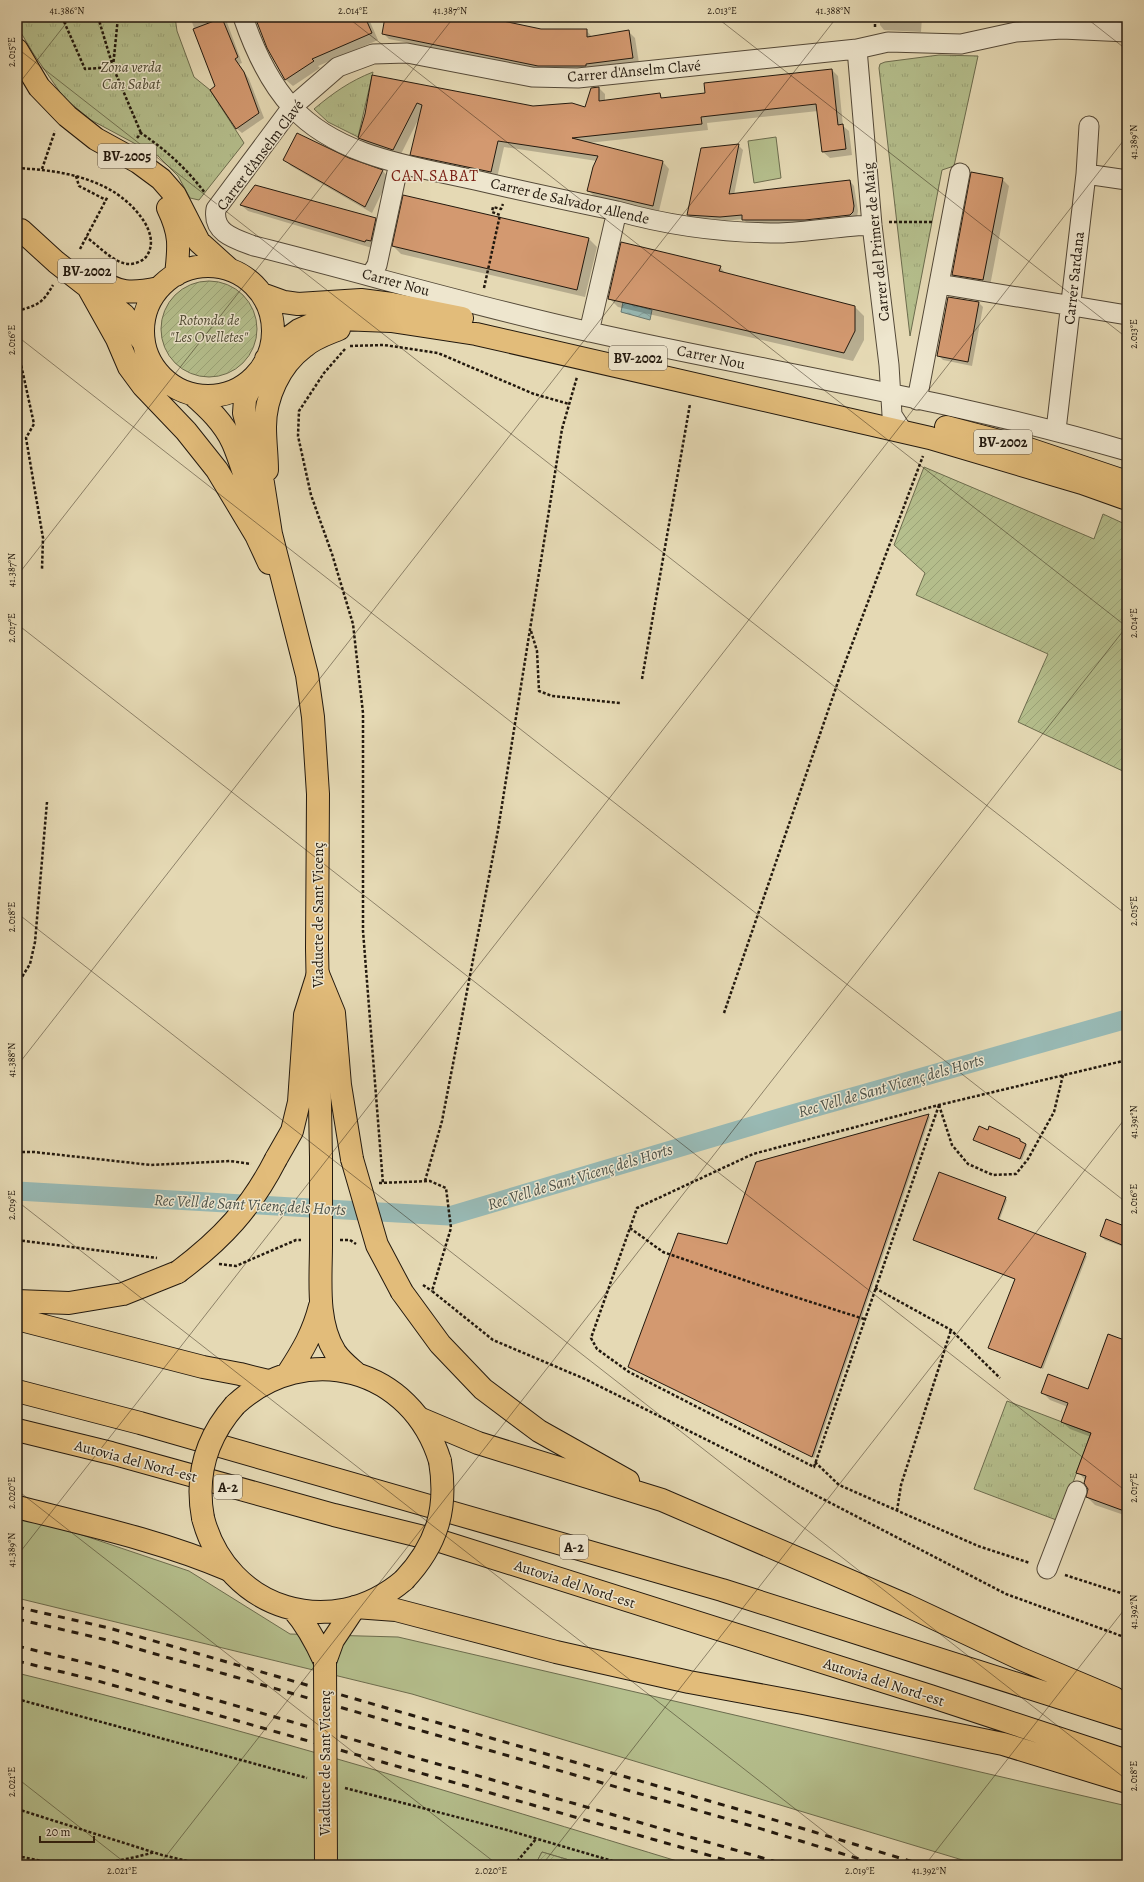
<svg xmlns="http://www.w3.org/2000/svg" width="1144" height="1882" viewBox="0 0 1144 1882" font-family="Alegreya,serif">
	<defs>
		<pattern id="park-tufts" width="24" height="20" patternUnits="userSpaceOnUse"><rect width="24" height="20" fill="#b5bf8d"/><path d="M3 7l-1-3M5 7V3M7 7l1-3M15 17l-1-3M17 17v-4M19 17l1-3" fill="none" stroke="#9ba478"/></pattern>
		<pattern id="garden-furrows" width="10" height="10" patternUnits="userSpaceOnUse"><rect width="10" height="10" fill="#b5bf8d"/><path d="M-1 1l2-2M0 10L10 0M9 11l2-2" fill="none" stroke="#9ba478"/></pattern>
		<pattern id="water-waves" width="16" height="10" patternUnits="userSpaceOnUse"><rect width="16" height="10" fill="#98b9b4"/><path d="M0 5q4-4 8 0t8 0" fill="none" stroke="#839e9a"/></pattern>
	</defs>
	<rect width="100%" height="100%" fill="#e5d9b4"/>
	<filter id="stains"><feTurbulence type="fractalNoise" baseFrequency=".005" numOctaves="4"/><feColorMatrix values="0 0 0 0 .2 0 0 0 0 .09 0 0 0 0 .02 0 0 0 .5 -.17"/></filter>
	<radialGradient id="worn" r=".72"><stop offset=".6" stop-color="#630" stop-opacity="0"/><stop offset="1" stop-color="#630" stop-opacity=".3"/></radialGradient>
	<!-- grass -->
	<path fill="#b5bf8d" stroke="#6c6c4e" d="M 776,137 L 781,178 L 754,183 L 748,141 Z
		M 17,1513 L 189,1571 L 290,1634 L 398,1637 L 1127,1806 L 1127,1865 L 979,1865 L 412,1694 L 17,1598 Z
		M 17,1673 C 244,1728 467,1797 690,1865 L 586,1865 L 542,1852 L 535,1865 L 17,1865 Z"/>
	<!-- park -->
	<path fill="url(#park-tufts)" stroke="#6c6c4e" d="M 17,17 L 175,17 L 177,31 L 194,77 L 210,90 L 244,143 L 199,200 L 190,198 L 178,176 L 158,156 L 91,120 L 64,98 L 33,53 L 17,26 Z
		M 939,55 L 978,56 L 954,166 L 942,170 L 910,336 L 879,68 L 880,64 L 885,62 Z
		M 373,72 L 358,137 L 328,122 L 314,109 C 333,93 350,81 373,72 Z
		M 1007,1401 L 1091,1433 L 1059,1521 L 974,1489 Z"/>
	<!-- garden -->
	<path fill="url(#garden-furrows)" stroke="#6c6c4e" d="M161 329a48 48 0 1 1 96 0a48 48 0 1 1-96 0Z
		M 924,467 L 1094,539 L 1103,514 L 1127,525 L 1127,773 L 1018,722 L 1048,654 L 916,595 L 925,573 L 894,545 Z
		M 542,1852 L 586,1865 L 535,1865 Z"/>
	<!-- water -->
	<path fill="url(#water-waves)" stroke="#697972" d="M 623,302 L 652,310 L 650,320 L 621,312 Z"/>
	<!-- shadow -->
	<path fill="#0003" d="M 190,17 L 225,17 L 242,63 L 239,64 L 249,79 L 264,118 L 242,133 L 236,128 L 217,87 Z
		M 255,17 L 368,17 L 378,40 L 318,66 L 320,68 L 293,86 L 286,80 L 268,48 Z
		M 386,17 L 476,17 L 541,30 L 586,30 L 592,37 L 629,32 L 635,38 L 639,63 L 545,71 L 389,39 L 383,33 Z
		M 880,17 L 922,17 L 921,32 L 884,30 L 880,25 Z
		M 832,70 L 838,76 L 843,126 L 849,131 L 852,155 L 830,158 L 823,152 L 818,111 L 707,123 L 708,130 L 588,143 L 663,162 L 669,169 L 659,211 L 595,197 L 588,190 L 597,161 L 504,147 L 497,178 L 417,161 L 411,154 L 419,118 L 400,156 L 366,144 L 359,138 L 373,76 L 533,107 L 586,108 L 599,88 L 605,94 L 605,102 L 659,95 L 663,99 L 706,93 Z
		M 739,146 L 743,150 L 734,195 L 850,181 L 854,186 L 858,211 L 857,217 L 810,224 L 748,224 L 743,219 L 725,221 L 692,219 L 688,215 L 702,149 Z
		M 285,160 L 349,160 L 383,171 L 389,178 L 372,213 L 291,166 Z
		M 1002,179 L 1009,186 L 990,286 L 960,281 L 953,275 Z
		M 404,196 L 589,239 L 597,247 L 585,297 L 401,254 L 393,246 Z
		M 241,205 L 375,219 L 382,225 L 372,248 L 248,211 Z
		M 720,267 L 727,275 L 854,306 L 864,316 L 864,340 L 853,361 L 618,307 L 609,298 Z
		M 979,303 L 983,307 L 972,366 L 943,360 L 939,356 Z
		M 928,1115 L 930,1117 L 814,1458 L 629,1367 Z
		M 988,1131 L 1019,1139 L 1026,1144 L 1027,1146 L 1022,1160 L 974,1139 Z
		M 1127,1134 L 1127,1148 L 1122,1146 Z
		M 1006,1198 L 1007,1200 L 999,1221 L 1087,1256 L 1043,1369 L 989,1348 L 1016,1280 L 914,1240 Z
		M 1127,1228 L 1127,1248 L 1105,1240 L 1101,1236 Z
		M 1127,1342 L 1127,1516 L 1095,1505 L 1087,1497 L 1089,1489 L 1086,1481 L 1078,1472 L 1091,1437 L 1070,1429 L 1062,1422 L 1068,1407 L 1050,1400 L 1042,1392 L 1088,1390 Z"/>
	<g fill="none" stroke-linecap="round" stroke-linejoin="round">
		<!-- canal -->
		<path stroke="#98b9b4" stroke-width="19" d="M 17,1191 L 449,1216 L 792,1114 L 1127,1019"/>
	</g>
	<!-- building -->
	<path fill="#d39970" stroke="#23190e" d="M 255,17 L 365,17 L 372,33 L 312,59 L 314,61 L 285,80 L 267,48 Z
		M 385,17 L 484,17 L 541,29 L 587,29 L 587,37 L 629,30 L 633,58 L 586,64 L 586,66 L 538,66 L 382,34 Z
		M 222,18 L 238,57 L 235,59 L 244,72 L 259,113 L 236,129 L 210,90 L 215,86 L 193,29 Z
		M 832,69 L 838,125 L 843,124 L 846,149 L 822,152 L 816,104 L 701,117 L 702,124 L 572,138 L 663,161 L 653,206 L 587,191 L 593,167 L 598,156 L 498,141 L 491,172 L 410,155 L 422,105 L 417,103 L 393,150 L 358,138 L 365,114 L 372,75 L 533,106 L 572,103 L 585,107 L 591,88 L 599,87 L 599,101 L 660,93 L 661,98 L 705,93 L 704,83 Z
		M 297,133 L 349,158 L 383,170 L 365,207 L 283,160 Z
		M 739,144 L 729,194 L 850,180 L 854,206 L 853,212 L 850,215 L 805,220 L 742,220 L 742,215 L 720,217 L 687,215 L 701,148 Z
		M 971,172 L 1003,178 L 983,280 L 952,275 Z
		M 255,185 L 376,218 L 371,241 L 366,240 L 365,242 L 240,205 Z
		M 403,195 L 589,238 L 577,290 L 392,246 Z
		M 621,242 L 721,266 L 719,271 L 855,306 L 855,331 L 844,353 L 608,299 Z
		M 948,297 L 979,302 L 968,362 L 937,356 Z
		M 929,1114 L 812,1457 L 628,1367 L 678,1233 L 727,1244 L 756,1162 Z
		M 979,1126 L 988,1130 L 989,1126 L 1020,1139 L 1020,1141 L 1026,1144 L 1020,1159 L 973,1140 Z
		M 939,1172 L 1006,1197 L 998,1219 L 1086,1253 L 1041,1368 L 988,1348 L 1015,1279 L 913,1240 Z
		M 1106,1219 L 1127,1227 L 1127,1233 L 1122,1245 L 1100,1236 Z
		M 1108,1334 L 1127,1341 L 1127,1512 L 1086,1497 L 1088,1489 L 1084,1483 L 1086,1476 L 1076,1473 L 1091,1433 L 1061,1422 L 1068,1403 L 1041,1393 L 1048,1374 L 1088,1389 Z"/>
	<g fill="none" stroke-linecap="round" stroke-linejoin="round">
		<!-- minor casing -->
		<g stroke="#544938" stroke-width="21">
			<path id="minor" d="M 243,17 C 254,49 269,82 292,107 C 338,157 412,166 475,180 C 522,191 569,201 617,211 C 670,226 724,233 779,233 C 810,232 841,226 872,225
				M 1127,32 L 1062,29 L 1016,32 L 961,44 L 888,42 L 857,49 L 578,78 L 532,77 L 407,53 L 373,54 L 338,67 L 292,107 L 216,209 C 212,233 235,239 254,246 C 366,274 477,307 590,332 C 769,372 951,399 1127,451
				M 857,49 L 872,225 L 889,365 L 892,415 L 903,432
				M 1086,174 L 1127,180
				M 370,276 L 377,265 L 399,163
				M 939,284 L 1127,315
				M 589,332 L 617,211
				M 917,400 L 960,173
				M 1056,430 L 1086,174 L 1089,126
				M 1047,1569 L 1077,1491"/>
		</g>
		<!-- major casing -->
		<g stroke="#23190e" stroke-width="24">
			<path id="major" d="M 17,50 L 39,87 L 67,116 L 96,139 L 138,162 L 161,179 L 175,195 L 199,242 L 229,269
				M 168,208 C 181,235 179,247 176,275
				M 21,230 L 56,262 L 124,315 L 144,343
				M143 331a65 65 0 1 1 130 0a65 65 0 1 1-130 0Z
				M 95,277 C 118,294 131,294 159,288
				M 89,289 L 117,339 L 129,367 L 143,386 L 186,431 L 217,470 L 256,535 L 269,563
				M 262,294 L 284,302 L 298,304 L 361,300 L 392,304 L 462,318
				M 266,359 L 284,341 L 299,330 L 315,323 L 339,319 L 391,321 L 476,334 L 930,438 L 1082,483 L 1127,499
				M 257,374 L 245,399 L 244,413 L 263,483 L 271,534 L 307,675 L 313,717 L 318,794 L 317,948 L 321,1157
				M 192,394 C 208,408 224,423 233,443 C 242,464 247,486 257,507
				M 946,427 L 1026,448 L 1127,482
				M 267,470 C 267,456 265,442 265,427 C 265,397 280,365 304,347 C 314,338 327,334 339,329
				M 321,1245 C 321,1279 316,1322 335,1352 C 341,1361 349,1367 357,1374
				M 288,1373 C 303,1350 313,1333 320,1306
				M 235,1405 C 306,1339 412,1368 440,1461
				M 203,1518 C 227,1610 332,1642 404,1580
				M 293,1609 C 307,1625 316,1642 325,1662
				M 325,1662 L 333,1640 L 355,1607"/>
		</g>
		<!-- highway casing -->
		<g stroke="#23190e" stroke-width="24">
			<path id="highway" d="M 318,974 L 334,1013 L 340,1085 L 352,1159
				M 276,1159 L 292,1131 L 299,1102 L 305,1015 L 318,974
				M 402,1292 L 440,1344 L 483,1389 L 539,1431 L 628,1481
				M 17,1301 L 69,1303 L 123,1294 L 178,1272
				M 17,1319 L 203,1367 L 240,1374 L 268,1381
				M 17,1391 L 140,1423 L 722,1590 L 1127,1719
				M 421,1419 L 478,1443 L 662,1500 L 906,1605 L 1019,1658 L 1114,1698 L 1127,1711
				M 17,1430 L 111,1453 L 334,1515 L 440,1541 L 930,1696 L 1127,1761
				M 17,1507 C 88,1525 162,1541 229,1570
				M 355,1607 L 396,1610 L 556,1652 L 689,1682 L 803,1703 L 1003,1744 L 1127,1782"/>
		</g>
		<!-- path -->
		<path stroke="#23190e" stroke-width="2.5" stroke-dasharray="3 2" stroke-linecap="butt" d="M 62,17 L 85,69 L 113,67 L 118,17
			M 98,17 L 113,67 L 141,133
			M 875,27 L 875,17
			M 137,138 L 141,133 C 166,150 187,169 205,193
			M 17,168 C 51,170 84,174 114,192 C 132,203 163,234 146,257 C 142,261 136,264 130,264 C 114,264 98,245 86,237
			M 42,169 L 55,131
			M 76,176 L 79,186 L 106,200
			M 889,222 L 932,222
			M 80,249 L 108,196
			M 484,288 L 500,215 L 492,212 L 493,207 L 501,209 L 503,204
			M 17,311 C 38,305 42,304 53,285
			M 17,346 L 34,424 L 26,438 L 43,538 L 42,569
			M 350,346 L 384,345 L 438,353 L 534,394 L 569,404
			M 345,349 L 324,373 L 299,411 L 298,436 L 311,495 L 332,554 L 353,624 L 363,713 L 363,931 L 383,1184
			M 531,631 L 537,651 L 539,691 L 552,696 L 620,703
			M 642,679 L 690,404
			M 17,985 L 30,964 L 35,942 L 47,802
			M 724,1013 L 840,676 L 923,456
			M 939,1105 L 814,1467 L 629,1372 L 597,1349 L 591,1338 L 637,1208 L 753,1154 L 939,1105 L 1127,1060
			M 939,1105 L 952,1145 L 968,1164 L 993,1175 L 1016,1174 L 1028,1159 L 1054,1112 L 1063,1075
			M 17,1152 L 34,1152 L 151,1165 L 230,1161 L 251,1164
			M 425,1181 L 442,1121 L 498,830 L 562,429 L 577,377
			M 379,1183 L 430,1181 L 446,1188 L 451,1228 L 432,1291 L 493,1340 L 585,1379 L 767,1470 L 1006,1594 L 1127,1638
			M 630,1228 L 663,1252 L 767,1288 L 864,1319
			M 17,1240 L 157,1258
			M 340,1240 L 350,1240 L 356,1244
			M 219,1264 L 236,1266 L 296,1240 L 301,1240
			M 423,1285 L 432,1291
			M 875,1288 L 951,1330 L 1000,1378
			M 815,1462 L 839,1485 L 978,1546 L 1030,1563
			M 897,1511 L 901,1485 L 951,1330
			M 1065,1575 L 1127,1595
			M 17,1699 L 307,1778
			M 345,1788 L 507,1830 L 626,1865
			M 17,1809 L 162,1855 L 204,1865
			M 17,1856 C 37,1860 58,1865 78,1865 C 104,1864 130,1859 155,1852
			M 514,1865 L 536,1839"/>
		<!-- minor -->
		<use href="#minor" stroke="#eee6ce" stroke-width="19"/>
		<!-- major -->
		<use href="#major" stroke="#e2bc7a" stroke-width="22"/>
		<!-- highway -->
		<use href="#highway" stroke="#e2bc7a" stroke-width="22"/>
		<!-- rail -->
		<path stroke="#23190e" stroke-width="3" stroke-dasharray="7 7" stroke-linecap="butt" d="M 17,1607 L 109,1628 L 758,1815 L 923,1865
			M 17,1619 L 107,1640 L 755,1827 L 879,1865
			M 17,1646 L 95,1665 L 787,1865
			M 17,1661 L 91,1679 L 743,1865"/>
		<!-- major-bridge casing -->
		<g stroke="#23190e" stroke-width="24" stroke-linecap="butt">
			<path id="major-bridge" d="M 321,1157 L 321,1245
				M 203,1518 C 195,1475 206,1438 235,1405
				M 404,1580 C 437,1545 448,1509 440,1461
				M 325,1662 L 326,1865"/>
		</g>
		<!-- highway-bridge casing -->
		<g stroke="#23190e" stroke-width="24" stroke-linecap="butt">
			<path id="highway-bridge" d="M 352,1159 L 377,1245 L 402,1292
				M 178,1272 C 222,1239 251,1208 276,1159"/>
		</g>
		<!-- major-bridge -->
		<use href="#major-bridge" stroke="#e2bc7a" stroke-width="22"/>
		<!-- highway-bridge -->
		<use href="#highway-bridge" stroke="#e2bc7a" stroke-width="22"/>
	</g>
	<!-- ticks -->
	<path fill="none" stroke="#23190e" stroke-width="1" stroke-opacity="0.45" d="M 347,17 L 1127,627M 716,17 L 1127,338M 1085,17 L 1127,50M 17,48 L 1127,915M 17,86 L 71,17M 17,336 L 1127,1203M 17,576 L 454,17M 17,624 L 1127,1492M 17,913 L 1127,1780M 17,1066 L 837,17M 17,1201 L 867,1865M 17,1490 L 498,1865M 17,1556 L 1127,136M 17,1778 L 128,1865M 159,1865 L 1127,626M 542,1865 L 1127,1116M 925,1865 L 1127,1606"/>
	<g text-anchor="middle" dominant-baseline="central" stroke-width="3" stroke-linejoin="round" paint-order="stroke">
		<!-- shield labels -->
		<g fill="#eee6ce" stroke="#605648" stroke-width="1">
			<rect x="98" y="144" width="58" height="24" rx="3"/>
			<rect x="58" y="259" width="58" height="24" rx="3"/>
			<rect x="609" y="346" width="58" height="24" rx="3"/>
			<rect x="974" y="430" width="58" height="24" rx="3"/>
			<rect x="214" y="1475" width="28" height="24" rx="3"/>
			<rect x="560" y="1535" width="28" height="24" rx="3"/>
		</g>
		<g font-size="14" font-weight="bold" fill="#23190e">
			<text x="127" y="156">BV-2005</text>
			<text x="87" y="271">BV-2002</text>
			<text x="638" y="358">BV-2002</text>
			<text x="1003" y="442">BV-2002</text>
			<text x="228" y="1487">A-2</text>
			<text x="574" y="1547">A-2</text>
		</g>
		<!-- park labels -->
		<g font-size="15" font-style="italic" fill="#4f4b34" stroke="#eee6ce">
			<text x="131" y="67">Zona verda<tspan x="131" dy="17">Can Sabat</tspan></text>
			<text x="209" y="320">Rotonda de<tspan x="209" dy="17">"Les Ovelletes"</tspan></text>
		</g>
		<!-- street labels -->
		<g font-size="15" fill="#23190e" stroke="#eee6ce">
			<text transform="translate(634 71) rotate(-5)">Carrer d'Anselm Clavé</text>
			<text transform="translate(260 155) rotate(-53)">Carrer d'Anselm Clavé</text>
			<text transform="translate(570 201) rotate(13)">Carrer de Salvador Allende</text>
			<text transform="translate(876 242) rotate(-96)">Carrer del Primer de Maig</text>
			<text transform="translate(1074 278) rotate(-84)">Carrer Sardana</text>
			<text transform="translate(396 282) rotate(15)">Carrer Nou</text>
			<text transform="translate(711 357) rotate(12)">Carrer Nou</text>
			<text transform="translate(318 915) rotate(-90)">Viaducte de Sant Vicenç</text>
			<text transform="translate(136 1461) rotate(15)">Autovia del Nord-est</text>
			<text transform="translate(575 1584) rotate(18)">Autovia del Nord-est</text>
			<text transform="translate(884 1682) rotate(18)">Autovia del Nord-est</text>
			<text transform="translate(325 1763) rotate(-90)">Viaducte de Sant Vicenç</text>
		</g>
		<!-- neighbourhood labels -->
		<g font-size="16" letter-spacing="1" fill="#7a1f14" stroke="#eee6ce">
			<text x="435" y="176">CAN SABAT</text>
		</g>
		<!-- water labels -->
		<g font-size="16" font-style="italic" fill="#4c5148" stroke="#eee6ce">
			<text transform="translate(891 1086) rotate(-16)">Rec Vell de Sant Vicenç dels Horts</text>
			<text transform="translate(580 1177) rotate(-17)">Rec Vell de Sant Vicenç dels Horts</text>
			<text transform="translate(250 1205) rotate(3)">Rec Vell de Sant Vicenç dels Horts</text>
		</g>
	</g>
	<!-- margin -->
	<rect width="1144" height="1882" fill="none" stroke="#e5d9b4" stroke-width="44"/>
	<!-- scale -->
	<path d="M40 1836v6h54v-6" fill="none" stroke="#23190e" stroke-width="2"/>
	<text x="46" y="1836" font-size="12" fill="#23190e" stroke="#eee6ce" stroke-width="3" paint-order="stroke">20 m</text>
	<rect x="22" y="22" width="1100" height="1838" fill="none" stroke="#23190e" stroke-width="1.5"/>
	<g font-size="10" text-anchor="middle" fill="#23190e">
		<text x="67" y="14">41.386°N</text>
		<text x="353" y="14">2.014°E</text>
		<text x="450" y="14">41.387°N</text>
		<text x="722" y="14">2.013°E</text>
		<text x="833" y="14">41.388°N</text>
		<text transform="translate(11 52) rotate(-90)" y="4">2.015°E</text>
		<text transform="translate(1133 142) rotate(-90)" y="4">41.389°N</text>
		<text transform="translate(1133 334) rotate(-90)" y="4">2.013°E</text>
		<text transform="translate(11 340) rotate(-90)" y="4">2.016°E</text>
		<text transform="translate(11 570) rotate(-90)" y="4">41.387°N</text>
		<text transform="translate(1133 623) rotate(-90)" y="4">2.014°E</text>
		<text transform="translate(11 628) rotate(-90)" y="4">2.017°E</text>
		<text transform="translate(1133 911) rotate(-90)" y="4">2.015°E</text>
		<text transform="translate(11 917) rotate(-90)" y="4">2.018°E</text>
		<text transform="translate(11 1060) rotate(-90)" y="4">41.388°N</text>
		<text transform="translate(1133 1122) rotate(-90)" y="4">41.391°N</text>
		<text transform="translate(1133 1199) rotate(-90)" y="4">2.016°E</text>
		<text transform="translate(11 1205) rotate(-90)" y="4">2.019°E</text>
		<text transform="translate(1133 1488) rotate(-90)" y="4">2.017°E</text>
		<text transform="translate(11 1493) rotate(-90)" y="4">2.020°E</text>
		<text transform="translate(11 1550) rotate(-90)" y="4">41.389°N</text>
		<text transform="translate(1133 1612) rotate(-90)" y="4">41.392°N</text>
		<text transform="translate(1133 1776) rotate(-90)" y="4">2.018°E</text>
		<text transform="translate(11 1782) rotate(-90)" y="4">2.021°E</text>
		<text x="122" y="1874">2.021°E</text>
		<text x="491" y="1874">2.020°E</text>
		<text x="860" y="1874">2.019°E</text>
		<text x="929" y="1874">41.392°N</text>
	</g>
	<rect width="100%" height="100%" filter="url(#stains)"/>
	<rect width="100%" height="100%" fill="url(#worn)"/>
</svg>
